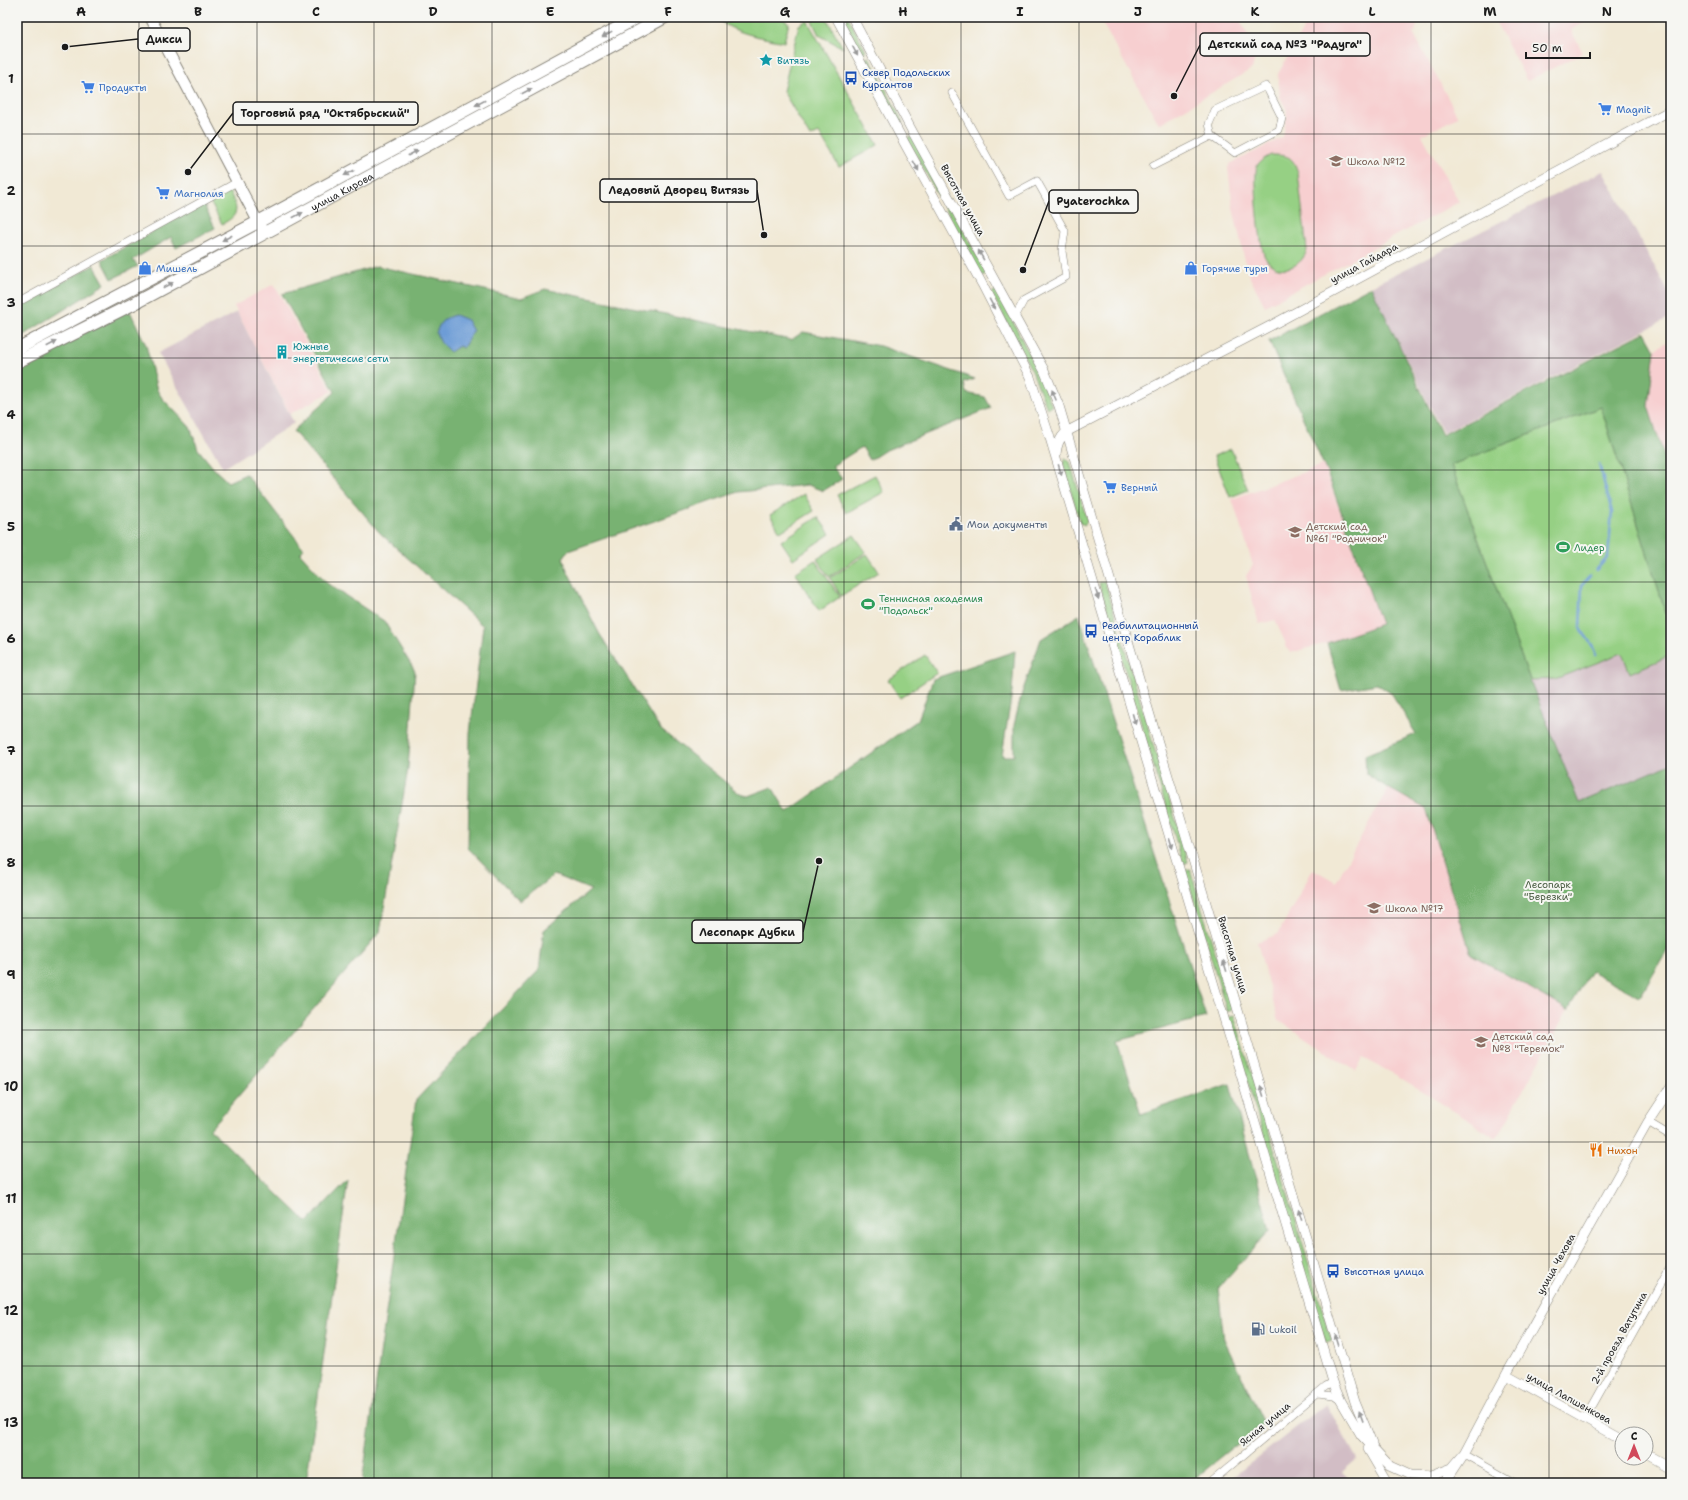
<svg xmlns="http://www.w3.org/2000/svg" width="1688" height="1500" viewBox="0 0 1688 1500" font-family="'Shantell Sans',sans-serif">
	<rect width="100%" height="100%" fill="#f6f6f2"/>
	<filter id="ink" filterUnits="userSpaceOnUse"><feTurbulence type="fractalNoise" baseFrequency=".025" numOctaves="2"/><feDisplacementMap in="SourceGraphic" scale="8" xChannelSelector="R" yChannelSelector="G"/><feConvolveMatrix kernelMatrix="1 2 1 2 8 2 1 2 1" color-interpolation-filters="sRGB"/></filter>
	<filter id="wash" filterUnits="userSpaceOnUse"><feTurbulence type="fractalNoise" baseFrequency=".012" numOctaves="4" result="noise"/><feDisplacementMap in="SourceGraphic" scale="16" xChannelSelector="R" yChannelSelector="G"/><feGaussianBlur stdDeviation="0.9" result="paint"/><feColorMatrix in="noise" values="0 0 0 0 0 0 0 0 0 0 0 0 0 0 0 0 0 1.4 0 .05"/><feComposite in="paint" operator="in"/></filter>
	<g filter="url(#wash)">
		<rect width="100%" height="100%" fill="#f1e9d5"/>
		<!-- built -->
		<path fill="#f7cfd0" d="M 1100,17 L 1238,17 L 1257,51 L 1252,69 L 1159,124 L 1101,21 Z
			M 1310,17 L 1415,17 L 1418,22 L 1414,34 L 1458,117 L 1422,135 L 1459,202 L 1265,306 L 1248,274 L 1233,208 L 1228,168 L 1230,164 L 1283,137 L 1287,115 L 1286,108 L 1280,97 L 1278,74 Z
			M 1493,17 L 1594,17 L 1571,30 L 1583,53 L 1527,81 Z
			M 274,284 L 332,391 L 290,414 L 234,306 Z
			M 1671,339 L 1671,478 L 1648,406 L 1655,350 Z
			M 1323,465 L 1381,624 L 1327,643 L 1290,653 L 1275,620 L 1259,624 L 1246,576 L 1253,565 L 1232,499 Z
			M 1388,788 L 1426,809 L 1471,954 L 1568,1010 L 1497,1138 L 1396,1075 L 1363,1058 L 1356,1071 L 1278,1020 L 1257,942 L 1278,934 L 1313,869 L 1336,882 Z"/>
		<!-- industrial -->
		<path fill="#d2bdc5" d="M 1603,171 L 1671,297 L 1671,317 L 1443,433 L 1371,286 Z
			M 237,312 L 294,423 L 223,468 L 158,353 Z
			M 1622,653 L 1630,673 L 1671,655 L 1671,764 L 1579,803 L 1530,680 L 1555,679 Z
			M 1326,1404 L 1357,1459 L 1342,1472 L 1354,1483 L 1225,1483 Z"/>
		<!-- green -->
		<path fill="#96d084" stroke="#597650" d="M 716,17 L 780,17 L 789,23 L 784,42 C 761,37 733,34 716,17 Z
			M 810,17 L 826,17 L 843,48 L 819,35 Z
			M 842,17 L 848,17 L 866,51 L 862,53 Z
			M 807,20 L 878,145 L 839,167 L 819,133 L 810,137 L 783,91 L 799,25 Z
			M 869,57 L 902,121 L 902,123 L 899,123 L 865,59 Z
			M 909,137 L 913,138 L 986,272 L 985,275 L 981,275 L 908,140 Z
			M 1271,155 C 1288,155 1293,156 1298,173 L 1307,250 C 1301,270 1273,277 1264,255 C 1260,243 1253,176 1257,166 C 1260,160 1266,158 1271,155 Z
			M 228,189 C 237,207 242,214 222,224 L 209,200 Z
			M 994,291 L 997,291 C 1017,329 1036,366 1052,406 L 1047,408 L 1032,371 L 992,294 Z
			M 1601,407 L 1671,629 L 1671,655 L 1630,673 L 1622,653 L 1555,679 L 1530,680 L 1451,465 Z
			M 1231,449 L 1248,490 L 1230,497 L 1214,456 Z
			M 1065,459 L 1070,462 L 1087,520 L 1085,525 L 1080,523 L 1063,464 Z
			M 875,475 L 884,492 L 846,513 L 837,495 Z
			M 804,494 L 814,511 L 780,532 L 770,515 Z
			M 818,517 L 830,534 L 793,559 L 781,541 Z
			M 854,535 L 866,552 L 829,577 L 817,559 Z
			M 867,554 L 879,572 L 841,596 L 830,578 Z
			M 815,560 L 840,597 L 819,611 L 795,573 Z
			M 1105,582 L 1188,862 L 1183,864 L 1099,583 Z
			M 925,655 L 937,673 L 900,698 L 888,680 Z
			M 1190,869 L 1232,1009 L 1227,1011 L 1185,870 Z
			M 1234,1015 L 1332,1341 L 1326,1343 L 1228,1017 Z"/>
		<!-- forest -->
		<path fill="#78b272" stroke="#4a6747" d="M 203,203 L 215,228 L 176,248 L 171,237 L 133,260 L 138,266 L 112,279 L 102,260 Z
			M 94,265 L 105,284 L 17,339 L 17,307 Z
			M 377,266 L 521,298 L 545,289 L 791,340 L 803,332 L 880,346 L 975,379 L 964,383 L 966,393 L 985,397 L 991,408 L 884,451 L 870,460 L 862,447 L 832,466 L 842,479 L 823,491 L 808,485 L 738,492 L 568,551 L 563,558 L 567,570 L 599,633 L 660,729 L 740,794 L 748,796 L 772,787 L 787,812 L 918,720 L 933,679 L 1015,651 L 1012,692 L 1002,756 L 1014,756 L 1014,725 L 1022,693 L 1041,639 L 1079,615 L 1206,1017 L 1117,1041 L 1141,1114 L 1230,1084 L 1270,1230 L 1218,1288 L 1224,1340 L 1264,1423 L 1189,1483 L 362,1483 L 416,1100 L 539,970 L 544,930 L 591,890 L 554,875 L 520,901 L 468,848 L 470,733 L 483,626 L 380,533 L 293,431 L 335,392 L 282,294 Z
			M 1371,286 L 1442,435 L 1645,332 L 1655,350 L 1648,406 L 1671,478 L 1671,629 L 1601,407 L 1451,465 L 1530,680 L 1579,803 L 1671,764 L 1671,944 L 1640,997 L 1591,971 L 1568,1010 L 1471,954 L 1426,809 L 1388,788 L 1366,774 L 1365,755 L 1416,734 L 1392,694 L 1377,684 L 1341,690 L 1327,643 L 1381,624 L 1328,475 L 1269,341 Z
			M 129,309 L 146,345 L 157,390 L 162,398 L 190,427 L 198,449 L 215,470 L 228,482 L 246,474 L 304,549 L 300,553 L 328,584 L 384,621 L 415,671 L 408,769 L 380,932 L 210,1129 L 307,1222 L 348,1180 L 306,1483 L 17,1483 L 17,369 Z"/>
		<!-- water -->
		<path fill="#6d9cd6" stroke="#445c79" d="M 455,315 L 467,320 L 473,331 L 463,348 L 459,346 L 450,352 L 441,343 L 436,333 C 440,322 443,318 455,315 Z"/>
		<g fill="none" stroke-linecap="round" stroke-linejoin="round">
			<!-- stream -->
			<path stroke="#6d9cd6" stroke-width="2.5" d="M 1596,570 L 1608,557 L 1612,512 L 1599,464
				M 1590,576 L 1582,585 L 1580,628 L 1592,645 L 1596,655"/>
		</g>
	</g>
	<g filter="url(#ink)">
		<g fill="none" stroke-linecap="round" stroke-linejoin="round">
			<!-- minor casing -->
			<g stroke="#868278" stroke-width="8">
				<path id="minor" d="M 1266,86 L 1282,118 L 1279,130 L 1235,153 L 1212,136 L 1209,124 L 1215,110 Z
					M 952,93 L 1009,196 L 1037,181 L 1065,231 L 1062,251 L 1066,277 L 1024,300 L 1015,317
					M 1153,166 L 1212,136
					M 17,303 L 237,182
					M 1648,1122 L 1671,1136
					M 1318,1394 L 1334,1396 L 1341,1401
					M 1585,1419 L 1671,1266
					M 1464,1454 L 1515,1483
					M 1665,1465 L 1671,1454
					M 1210,1483 L 1326,1386 L 1333,1382"/>
			</g>
			<!-- tertiary casing -->
			<g stroke="#868278" stroke-width="10">
				<path id="tertiary" d="M 836,17 L 900,135 L 982,284 L 1030,377 L 1050,438 L 1333,1382 L 1341,1401 L 1361,1435 L 1390,1466 L 1410,1475 L 1431,1476 L 1452,1468 L 1464,1454
					M 852,17 L 911,129 L 1044,370 L 1059,406 L 1154,729 L 1355,1402 L 1372,1443
					M 1056,454 C 1057,445 1059,439 1066,432 L 1272,325 L 1671,110
					M 1506,1375 L 1622,1440
					M 1368,1449 L 1388,1483
					M 1646,1454 L 1671,1468
					M 1445,1483 L 1464,1454 L 1506,1375 L 1648,1122 L 1671,1087"/>
			</g>
			<!-- secondary casing -->
			<g stroke="#868278" stroke-width="12">
				<path id="secondary" d="M 150,17 L 264,233"/>
			</g>
			<!-- primary casing -->
			<g stroke="#868278" stroke-width="14">
				<g id="primary">
					<path d="M 17,349 L 258,222 L 638,17"/>
					<path id="s1" d="M 17,362 L 133,304 L 665,17"/>
				</g>
			</g>
			<!-- minor -->
			<use href="#minor" stroke="#fff" stroke-width="7"/>
			<!-- tertiary -->
			<use href="#tertiary" stroke="#fff" stroke-width="9"/>
			<!-- secondary -->
			<use href="#secondary" stroke="#fff" stroke-width="10"/>
			<!-- primary -->
			<use href="#primary" stroke="#fff" stroke-width="12"/>
		</g>
		<!-- one-way arrows -->
		<defs><path id="oneway-solid" d="M-6-.8H1V-3.2L6.5 0L1 3.2V.8H-6Z"/></defs>
		<g fill="#999">
			<use href="#oneway-solid" transform="translate(607 34) rotate(151)"/>
			<use href="#oneway-solid" transform="translate(855 51) rotate(62)"/>
			<use href="#oneway-solid" transform="translate(527 91) rotate(-28)"/>
			<use href="#oneway-solid" transform="translate(480 103) rotate(152)"/>
			<use href="#oneway-solid" transform="translate(413 153) rotate(-28)"/>
			<use href="#oneway-solid" transform="translate(916 166) rotate(61)"/>
			<use href="#oneway-solid" transform="translate(349 173) rotate(152)"/>
			<use href="#oneway-solid" transform="translate(298 215) rotate(-28)"/>
			<use href="#oneway-solid" transform="translate(227 238) rotate(152)"/>
			<use href="#oneway-solid" transform="translate(981 255) rotate(-119)"/>
			<use href="#oneway-solid" transform="translate(168 285) rotate(-28)"/>
			<use href="#oneway-solid" transform="translate(992 304) rotate(62)"/>
			<use href="#oneway-solid" transform="translate(52 344) rotate(-27)"/>
			<use href="#oneway-solid" transform="translate(1054 395) rotate(-112)"/>
			<use href="#oneway-solid" transform="translate(1060 470) rotate(73)"/>
			<use href="#oneway-solid" transform="translate(1097 594) rotate(73)"/>
			<use href="#oneway-solid" transform="translate(1134 719) rotate(74)"/>
			<use href="#oneway-solid" transform="translate(1171 843) rotate(73)"/>
			<use href="#oneway-solid" transform="translate(1225 966) rotate(-107)"/>
			<use href="#oneway-solid" transform="translate(1262 1091) rotate(-107)"/>
			<use href="#oneway-solid" transform="translate(1300 1215) rotate(-107)"/>
			<use href="#oneway-solid" transform="translate(1337 1340) rotate(-107)"/>
			<use href="#oneway-solid" transform="translate(1361 1416) rotate(-110)"/>
		</g>
	</g>
	<!-- grid -->
	<path fill="none" stroke="#1c1c1c" stroke-width="1" stroke-opacity="0.55" d="M 139,17 L 139,1483M 257,17 L 257,1483M 374,17 L 374,1483M 492,17 L 492,1483M 609,17 L 609,1483M 727,17 L 727,1483M 844,17 L 844,1483M 961,17 L 961,1483M 1079,17 L 1079,1483M 1196,17 L 1196,1483M 1314,17 L 1314,1483M 1431,17 L 1431,1483M 1549,17 L 1549,1483M 17,134 L 1671,134M 17,246 L 1671,246M 17,358 L 1671,358M 17,470 L 1671,470M 17,582 L 1671,582M 17,694 L 1671,694M 17,806 L 1671,806M 17,918 L 1671,918M 17,1030 L 1671,1030M 17,1142 L 1671,1142M 17,1254 L 1671,1254M 17,1366 L 1671,1366"/>
	<!-- icons -->
	<defs>
		<g id="sight-bare" transform="scale(1.08)"><path d="M0-6L1.8-2.2L6-1.7L2.9 1.2L3.7 5.4L0 3.3L-3.7 5.4L-2.9 1.2L-6-1.7L-1.8-2.2Z" fill="#0f9aa8" stroke="#f6f6f2" stroke-width="2.5" paint-order="stroke"/></g>
		<g id="bus-bare" transform="scale(1.08)"><path d="M-5-6H5V4H4V6H2V4H-2V6H-4V4H-5ZM-3.5-4V0h7V-4ZM-3.5 1.2v1.5H-2V1.2ZM2 1.2v1.5H3.5V1.2Z" fill="#1a4fb4" stroke="#f6f6f2" stroke-width="2.5" paint-order="stroke"/></g>
		<g id="supermarket-bare" transform="scale(1.08)"><path d="M-6-5.5h2.5l.6 2H6L4.5 2H-2.5L-4.4-4H-6ZM-1.5 3.2a1.3 1.3 0 1 0 .1 0ZM3 3.2a1.3 1.3 0 1 0 .1 0Z" fill="#3f7fe0" stroke="#f6f6f2" stroke-width="2.5" paint-order="stroke"/></g>
		<g id="school-bare" transform="scale(1.08)"><path d="M0-5L7-2L0 1L-7-2ZM-4 1L0 2.5L4 1V4Q0 6-4 4Z" fill="#8d6e63" stroke="#f6f6f2" stroke-width="2.5" paint-order="stroke"/></g>
		<g id="shop-bare" transform="scale(1.08)"><path d="M-5-2.5h2.3a2.7 3.5 0 0 1 5.4 0H5L5.5 6h-11ZM-1.5-2.5h3a1.5 2.3 0 0 0-3 0Z" fill="#3f7fe0" stroke="#f6f6f2" stroke-width="2.5" paint-order="stroke"/></g>
		<g id="building-bare" transform="scale(1.08)"><path d="M-4-6H4V6H1V3H-1V6H-4ZM-2.5-4.3h1.7v1.8h-1.7ZM.8-4.3h1.7v1.8H.8ZM-2.5-1h1.7V.8h-1.7ZM.8-1h1.7V.8H.8Z" fill="#0f9aa8" stroke="#f6f6f2" stroke-width="2.5" paint-order="stroke"/></g>
		<g id="civic-bare" transform="scale(1.08)"><path d="M-.6-6.5H3V-4.5H.6V-3L4-1V1h2V6H-6V1h2V-1L-.6-3ZM-1.2 2.5V6h2.4V2.5Z" fill="#5c6f8a" stroke="#f6f6f2" stroke-width="2.5" paint-order="stroke"/></g>
		<g id="stadium-bare" transform="scale(1.08)"><path d="M0-5a6.5 5 0 1 0 0 10a6.5 5 0 1 0 0-10ZM-3.5-1.8h7v3.6h-7Z" fill="#2e9e5b" stroke="#f6f6f2" stroke-width="2.5" paint-order="stroke"/></g>
		<g id="restaurant-bare" transform="scale(1.08)"><path d="M-5-6h1v4h1v-4h1v4h1v-4h1v5L-1.5 .5V6h-2V.5L-5-1ZM5-6V6H3V1.5H1.5Q1.5-4 5-6Z" fill="#e8710a" stroke="#f6f6f2" stroke-width="2.5" paint-order="stroke"/></g>
		<g id="fuel-bare" transform="scale(1.08)"><path d="M-5.5-6h7V0h2V4h1.3V-2.5L3-4.5l.8-.8L6-3V5H2.5V1h-1V6h-7ZM-4.2-4.7v3.2H.2V-4.7Z" fill="#5c6f8a" stroke="#f6f6f2" stroke-width="2.5" paint-order="stroke"/></g>
	</defs>
	<g fill-rule="evenodd">
		<use href="#sight-bare" x="766" y="60"/>
		<use href="#bus-bare" x="851" y="78"/>
		<use href="#supermarket-bare" x="88" y="87"/>
		<use href="#supermarket-bare" x="1605" y="109"/>
		<use href="#school-bare" x="1336" y="161"/>
		<use href="#supermarket-bare" x="163" y="193"/>
		<use href="#shop-bare" x="145" y="268"/>
		<use href="#shop-bare" x="1191" y="268"/>
		<use href="#building-bare" x="282" y="352"/>
		<use href="#supermarket-bare" x="1110" y="487"/>
		<use href="#civic-bare" x="956" y="524"/>
		<use href="#school-bare" x="1295" y="532"/>
		<use href="#stadium-bare" x="1563" y="547"/>
		<use href="#stadium-bare" x="868" y="604"/>
		<use href="#bus-bare" x="1091" y="631"/>
		<use href="#school-bare" x="1374" y="908"/>
		<use href="#school-bare" x="1481" y="1042"/>
		<use href="#restaurant-bare" x="1596" y="1150"/>
		<use href="#bus-bare" x="1333" y="1271"/>
		<use href="#fuel-bare" x="1258" y="1329"/>
	</g>
	<g text-anchor="middle" dominant-baseline="central" stroke-width="4" stroke-linejoin="round" paint-order="stroke">
		<!-- culture labels -->
		<g font-size="10" fill="#0d838f" stroke="#f6f6f2" text-anchor="start">
			<text x="777" y="60">Витязь</text>
			<text x="293" y="346">Южные<tspan x="293" dy="12">энергетичесие сети</tspan></text>
		</g>
		<!-- transit labels -->
		<g font-size="10" fill="#164399" stroke="#f6f6f2" text-anchor="start">
			<text x="862" y="72">Сквер Подольских<tspan x="862" dy="12">Курсантов</tspan></text>
			<text x="1102" y="625">Реабилитационный<tspan x="1102" dy="12">центр Кораблик</tspan></text>
			<text x="1344" y="1271">Высотная улица</text>
		</g>
		<!-- shop labels -->
		<g font-size="10" fill="#366cbe" stroke="#f6f6f2" text-anchor="start">
			<text x="99" y="87">Продукты</text>
			<text x="1616" y="109">Magnit</text>
			<text x="174" y="193">Магнолия</text>
			<text x="156" y="268">Мишель</text>
			<text x="1202" y="268">Горячие туры</text>
			<text x="1121" y="487">Верный</text>
		</g>
		<!-- education labels -->
		<g font-size="10" fill="#785e54" stroke="#f6f6f2" text-anchor="start">
			<text x="1347" y="161">Школа №12</text>
			<text x="1306" y="526">Детский сад<tspan x="1306" dy="12">№61 "Родничок"</tspan></text>
			<text x="1385" y="908">Школа №17</text>
			<text x="1492" y="1036">Детский сад<tspan x="1492" dy="12">№8 "Теремок"</tspan></text>
		</g>
		<!-- street labels -->
		<g font-size="10" fill="#1c1c1c" stroke="#f6f6f2">
			<text stroke="none"><textPath href="#s1" startOffset="367">улица Кирова</textPath></text>
			<text transform="translate(963 200) rotate(61)">Высотная улица</text>
			<text transform="translate(1364 263) rotate(-28)">улица Гайдара</text>
			<text transform="translate(1233 955) rotate(73)">Высотная улица</text>
			<text transform="translate(1556 1264) rotate(-61)">улица Чехова</text>
			<text transform="translate(1619 1338) rotate(-61)">2-й проезд Ватутина</text>
			<text transform="translate(1569 1398) rotate(29)">улица Лапшенкова</text>
			<text transform="translate(1265 1424) rotate(-40)">Ясная улица</text>
		</g>
		<!-- service labels -->
		<g font-size="10" fill="#4e5e75" stroke="#f6f6f2" text-anchor="start">
			<text x="967" y="524">Мои документы</text>
			<text x="1269" y="1329">Lukoil</text>
		</g>
		<!-- leisure labels -->
		<g font-size="10" fill="#27864d" stroke="#f6f6f2" text-anchor="start">
			<text x="1574" y="547">Лидер</text>
			<text x="879" y="598">Теннисная академия<tspan x="879" dy="12">"Подольск"</tspan></text>
		</g>
		<!-- park labels -->
		<g font-size="10" fill="#475b40" stroke="#f6f6f2">
			<text x="1548" y="884">Лесопарк<tspan x="1548" dy="12">"Березки"</tspan></text>
		</g>
		<!-- food labels -->
		<g font-size="10" fill="#c56008" stroke="#f6f6f2" text-anchor="start">
			<text x="1607" y="1150">Нихон</text>
		</g>
	</g>
	<!-- callouts -->
	<path fill="none" stroke="#1c1c1c" stroke-width="1.5" d="M65 47L138 39M1174 96L1200 45M188 172L233 113M764 235L757 190M1023 270L1049 201M819 861L803 932"/>
	<g fill="#1c1c1c" stroke="#f6f6f2" stroke-width="1.5">
		<circle cx="65" cy="47" r="4"/>
		<circle cx="1174" cy="96" r="4"/>
		<circle cx="188" cy="172" r="4"/>
		<circle cx="764" cy="235" r="4"/>
		<circle cx="1023" cy="270" r="4"/>
		<circle cx="819" cy="861" r="4"/>
	</g>
	<g fill="#f6f6f2" stroke="#1c1c1c" stroke-width="1.5">
		<rect x="138" y="28" width="52" height="23" rx="4"/>
		<rect x="1200" y="33" width="170" height="23" rx="4"/>
		<rect x="233" y="102" width="185" height="23" rx="4"/>
		<rect x="600" y="179" width="157" height="23" rx="4"/>
		<rect x="1049" y="190" width="89" height="23" rx="4"/>
		<rect x="692" y="920" width="111" height="23" rx="4"/>
	</g>
	<g font-size="11" text-anchor="middle" font-weight="bold" fill="#1c1c1c">
		<text x="164" y="43">Дикси</text>
		<text x="1285" y="48">Детский сад №3 "Радуга"</text>
		<text x="325" y="117">Торговый ряд "Октябрьский"</text>
		<text x="679" y="194">Ледовый Дворец Витязь</text>
		<text x="1093" y="205">Pyaterochka</text>
		<text x="747" y="936">Лесопарк Дубки</text>
	</g>
	<!-- margin -->
	<rect width="1688" height="1500" fill="none" stroke="#f6f6f2" stroke-width="44"/>
	<!-- north arrow -->
	<g transform="translate(1634 1446)"><circle r="19" fill="#f6f6f2" stroke="#9f9f9c"/>
	<path d="M0-3L7 15L0 10L-7 15Z" fill="#d1495b"/>
	<text y="-6" font-size="11" font-weight="bold" text-anchor="middle" fill="#1c1c1c">С</text>
	</g>
	<!-- scale -->
	<path d="M1526 52v6h64v-6" fill="none" stroke="#1c1c1c" stroke-width="2"/>
	<text x="1532" y="52" font-size="12" fill="#1c1c1c" stroke="#f6f6f2" stroke-width="3" paint-order="stroke">50 m</text>
	<rect x="22" y="22" width="1644" height="1456" fill="none" stroke="#1c1c1c" stroke-width="1.5"/>
	<g font-size="13" text-anchor="middle" font-weight="bold" fill="#1c1c1c">
		<text x="81" y="16">A</text>
		<text x="198" y="16">B</text>
		<text x="316" y="16">C</text>
		<text x="433" y="16">D</text>
		<text x="550" y="16">E</text>
		<text x="668" y="16">F</text>
		<text x="785" y="16">G</text>
		<text x="903" y="16">H</text>
		<text x="1020" y="16">I</text>
		<text x="1138" y="16">J</text>
		<text x="1255" y="16">K</text>
		<text x="1372" y="16">L</text>
		<text x="1490" y="16">M</text>
		<text x="1607" y="16">N</text>
		<text x="11" y="83">1</text>
		<text x="11" y="195">2</text>
		<text x="11" y="307">3</text>
		<text x="11" y="419">4</text>
		<text x="11" y="531">5</text>
		<text x="11" y="643">6</text>
		<text x="11" y="755">7</text>
		<text x="11" y="867">8</text>
		<text x="11" y="979">9</text>
		<text x="11" y="1091">10</text>
		<text x="11" y="1203">11</text>
		<text x="11" y="1315">12</text>
		<text x="11" y="1427">13</text>
	</g>
</svg>
